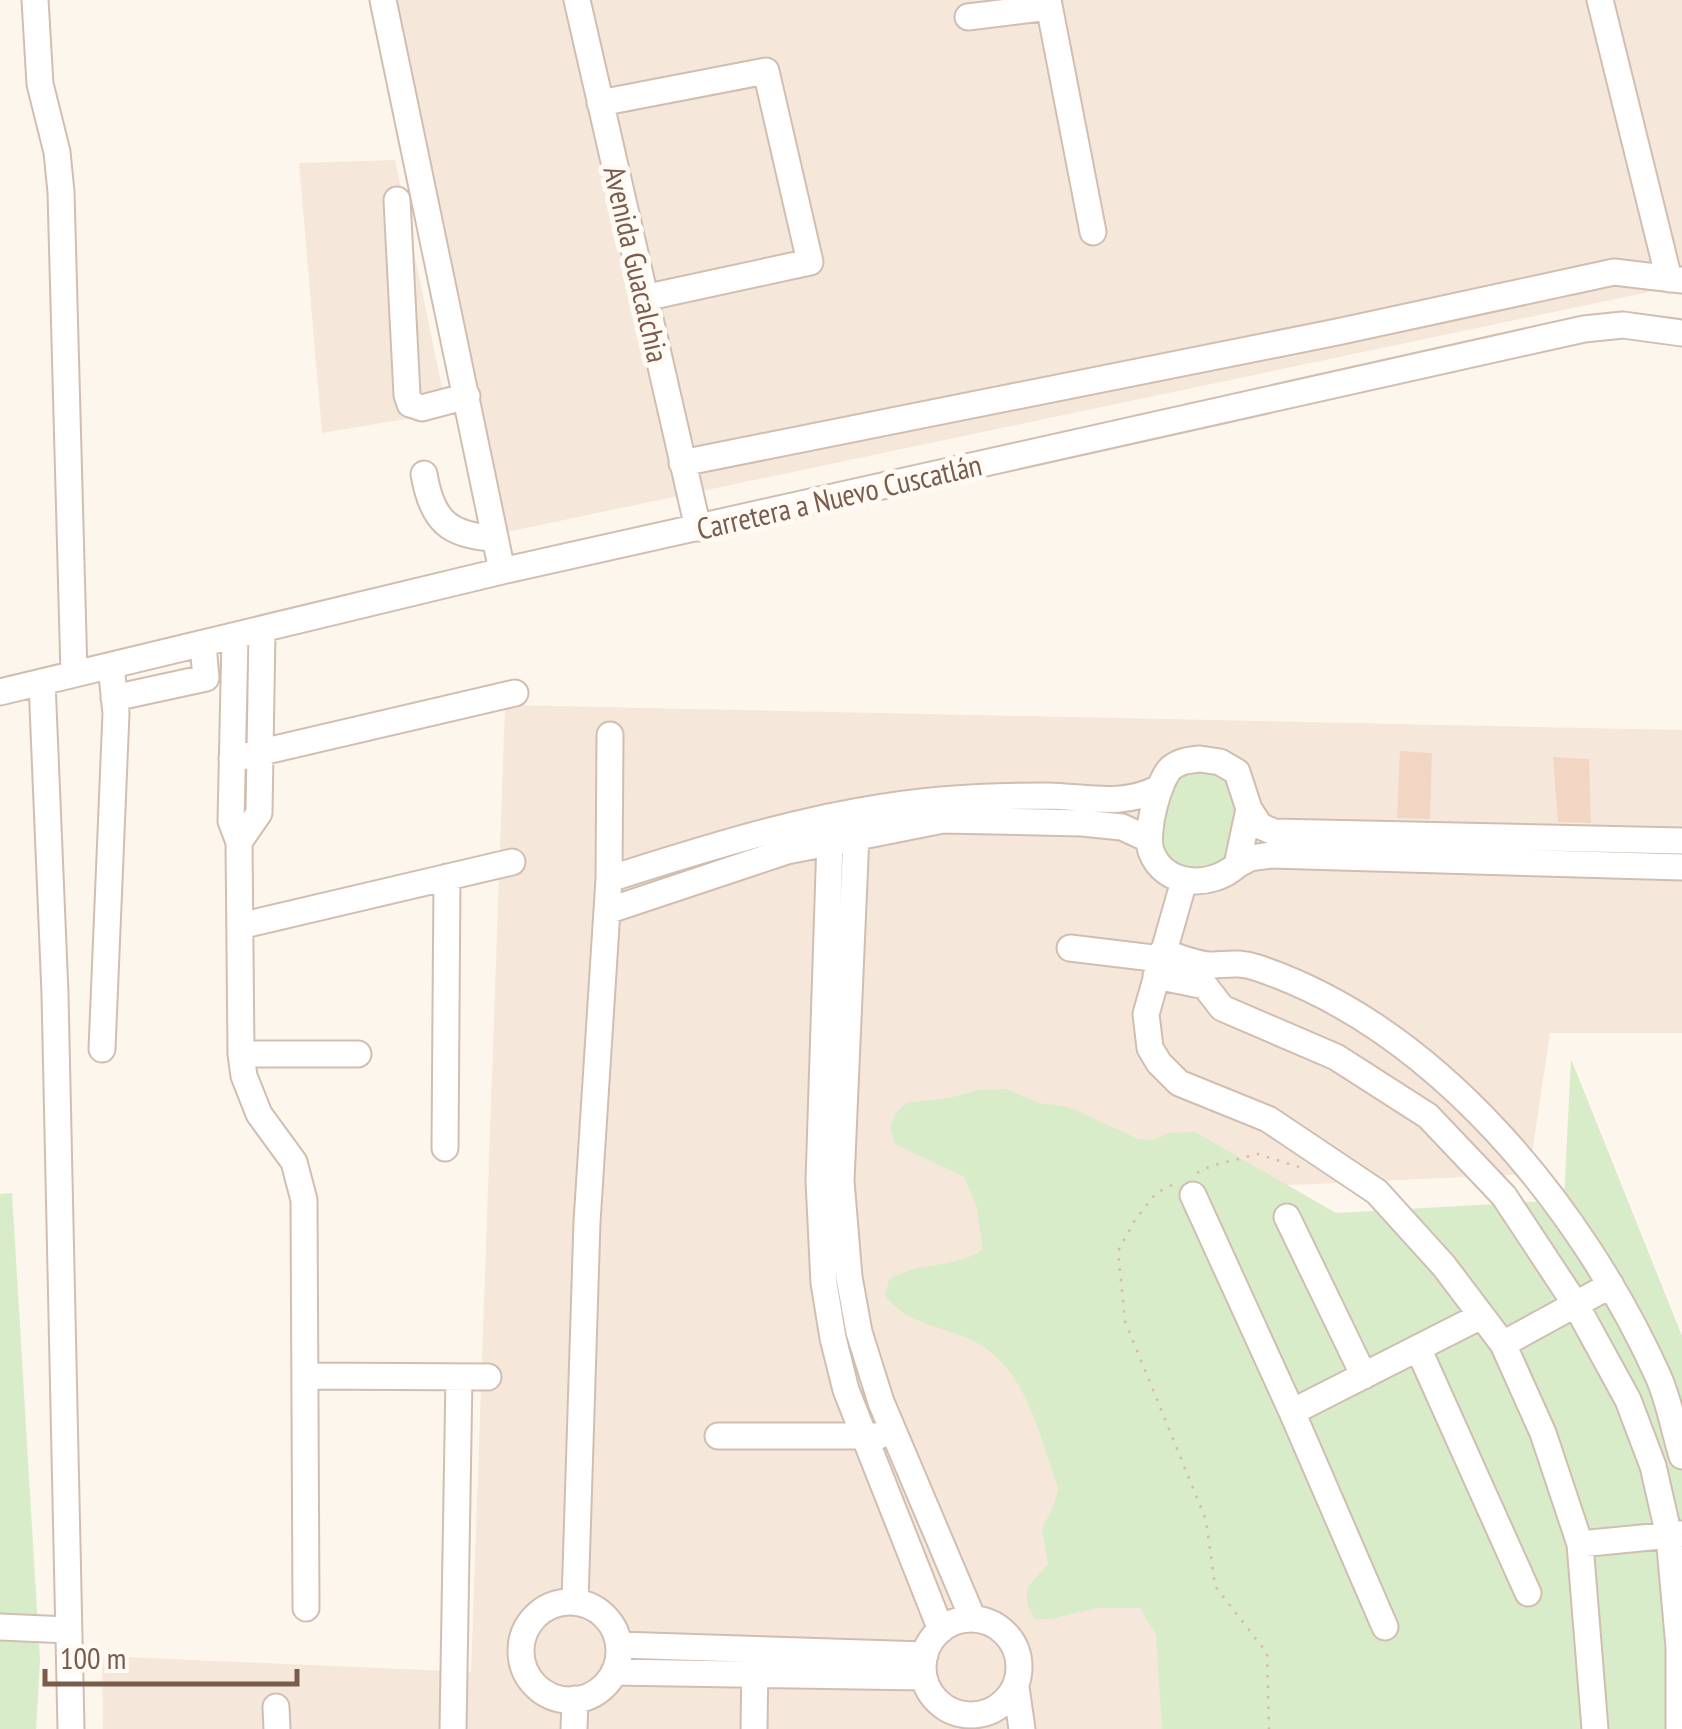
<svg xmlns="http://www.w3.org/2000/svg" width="1682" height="1729" viewBox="0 0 1682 1729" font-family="'PT Sans Narrow',sans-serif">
	<rect width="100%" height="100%" fill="#fdf6ec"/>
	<!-- residential -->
	<path fill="#f5e8da" d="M 396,0 L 1682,0 L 1682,285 L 507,532 Z
		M 395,160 L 447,412 L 322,433 L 299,163 Z
		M 505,705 L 1682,730 L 1682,1033 L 1550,1033 L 1529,1174 L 1247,1187 L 1200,1729 L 103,1729 L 102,1656 L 471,1672 Z"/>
	<!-- green -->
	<path fill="#d8ecc9" d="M 1208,769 L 1227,777 L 1240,807 L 1226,858 L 1215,868 L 1195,871 L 1165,856 C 1159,838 1167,784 1185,773 C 1191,770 1201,770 1208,769 Z
		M 1571,1059 L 1682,1336 L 1682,1729 L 1162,1729 L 1156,1635 L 1140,1608 L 1097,1608 L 1051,1619 L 1035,1619 L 1027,1605 L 1027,1588 L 1048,1564 L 1042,1529 L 1055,1502 L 1058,1487 C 1039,1437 1029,1376 981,1345 C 950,1326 906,1327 885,1295 L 889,1280 C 919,1260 955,1270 983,1249 L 976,1205 L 964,1177 L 895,1144 L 890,1128 L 895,1114 L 906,1103 L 949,1098 L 978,1090 L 1006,1089 L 1039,1103 L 1069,1107 L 1138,1139 L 1153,1140 L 1167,1133 L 1195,1132 L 1336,1213 L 1564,1200 Z
		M 12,1193 L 40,1660 L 36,1729 L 0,1729 L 0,1194 Z"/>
	<!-- building -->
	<path fill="#f3d5c3" d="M 1400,751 L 1432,753 L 1430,819 L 1397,818 Z
		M 1553,757 L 1589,759 L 1591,823 L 1558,822 Z"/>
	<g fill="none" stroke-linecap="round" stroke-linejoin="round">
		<!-- minor casing -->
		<g stroke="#d1beb0" stroke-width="29">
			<path id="minor" d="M 35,0 L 40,84 L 57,152 L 61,192 L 74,674
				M 383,0 L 502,571
				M 577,0 L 698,528
				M 1048,0 L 1093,232
				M 1600,0 L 1669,279
				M 968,17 L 1049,7
				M 600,103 L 766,71 L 810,262 L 644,298
				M 397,200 L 407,395 L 410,404 L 422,408 L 467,396
				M 682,463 L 1337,332 L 1614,272 L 1682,280
				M 424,474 C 432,521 449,536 495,538
				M 235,637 L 231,821 L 239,842 L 241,1054 L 244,1076 L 259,1114 L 294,1162 L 304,1200 L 306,1608
				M 42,682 L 55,994 L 71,1729
				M 0,692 L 502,571 L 1584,329 L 1623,325 L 1682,333
				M 114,698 L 206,678 L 203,644
				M 232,759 L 515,693
				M 1200,759 L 1220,762 L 1237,772 L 1249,809 L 1237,865 C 1211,889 1164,887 1151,851 C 1145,833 1158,781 1171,768 C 1180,761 1189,760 1200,759 Z
				M 1249,809 L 1260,826 L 1274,832 L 1682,841
				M 854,812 L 856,835 L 841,1181 L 849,1277 L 859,1332 L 881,1402 L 973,1619
				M 828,817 L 830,840 L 819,1181 L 824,1283 L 833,1338 L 846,1390 L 941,1630
				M 239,842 L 259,813 L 262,630
				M 1237,865 L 1250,858 L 1271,855 L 1682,867
				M 609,879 C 718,844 827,810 941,800 C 976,797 1013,796 1048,796 C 1088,797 1122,807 1159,788
				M 1184,881 L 1146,1014 L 1150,1048 L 1159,1063 L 1179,1083 L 1268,1119 L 1377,1192 L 1444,1266 L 1503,1344 L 1543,1433 L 1580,1544 L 1595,1729
				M 607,911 L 787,851 L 943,820 L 1082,823 L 1122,827 L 1148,839
				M 240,926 L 512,862
				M 1070,948 L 1161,959
				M 1162,952 C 1178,956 1198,966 1214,965 C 1231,964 1241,962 1258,968 C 1438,1029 1582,1208 1658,1376 C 1669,1400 1674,1430 1682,1456
				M 1156,976 L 1205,986 L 1222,1008 L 1336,1057 L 1428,1116 L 1504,1196 L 1576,1305 L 1628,1400 L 1653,1466 L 1669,1536 L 1679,1647 L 1679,1729
				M 102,1049 L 116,713 L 111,666
				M 241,1054 L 358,1054
				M 445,1148 L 447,877
				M 1193,1195 L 1292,1412
				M 1287,1217 L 1364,1376
				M 1503,1344 L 1611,1285
				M 1418,1348 L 1528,1593
				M 306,1376 L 488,1377
				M 718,1436 L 879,1436
				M 1580,1544 L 1682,1534
				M 575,1602 L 587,1222 L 609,879 L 610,735
				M521 1651a49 49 0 1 1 98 0a49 49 0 1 1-98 0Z
				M923 1667a48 48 0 1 1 96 0a48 48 0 1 1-96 0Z
				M 0,1627 L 68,1630
				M 1385,1627 L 1292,1412 L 1481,1316
				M 619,1645 L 925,1655
				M 614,1672 L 924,1677
				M 1016,1687 L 1022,1729
				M 276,1707 L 277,1729
				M 453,1729 L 459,1377
				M 574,1729 L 575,1699
				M 754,1729 L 755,1661"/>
		</g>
		<!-- path -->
		<path stroke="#d9b8a5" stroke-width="2.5" stroke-dasharray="2.5 8" stroke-linecap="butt" d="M 1197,1173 L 1211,1166 L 1258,1154 L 1299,1167
			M 1172,1185 L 1156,1193 L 1135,1220 L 1118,1251 L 1125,1321 L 1206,1520 L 1215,1586 L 1267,1653 L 1269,1729"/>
		<!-- minor -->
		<use href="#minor" stroke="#fff" stroke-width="25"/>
	</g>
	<g text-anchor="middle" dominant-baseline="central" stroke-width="10" stroke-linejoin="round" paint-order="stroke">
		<!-- street labels -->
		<g font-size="30" fill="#7a5c4d" stroke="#fffaf3">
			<text transform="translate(637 264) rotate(77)">Avenida Guacalchia</text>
			<text transform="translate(839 496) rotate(-13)">Carretera a Nuevo Cuscatlán</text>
		</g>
	</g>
	<!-- scale -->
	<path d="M45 1669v15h252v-15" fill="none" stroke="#7a5c4d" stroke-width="5"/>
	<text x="60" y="1669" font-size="30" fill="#7a5c4d" stroke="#fffaf3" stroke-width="8" paint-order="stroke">100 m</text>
</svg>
